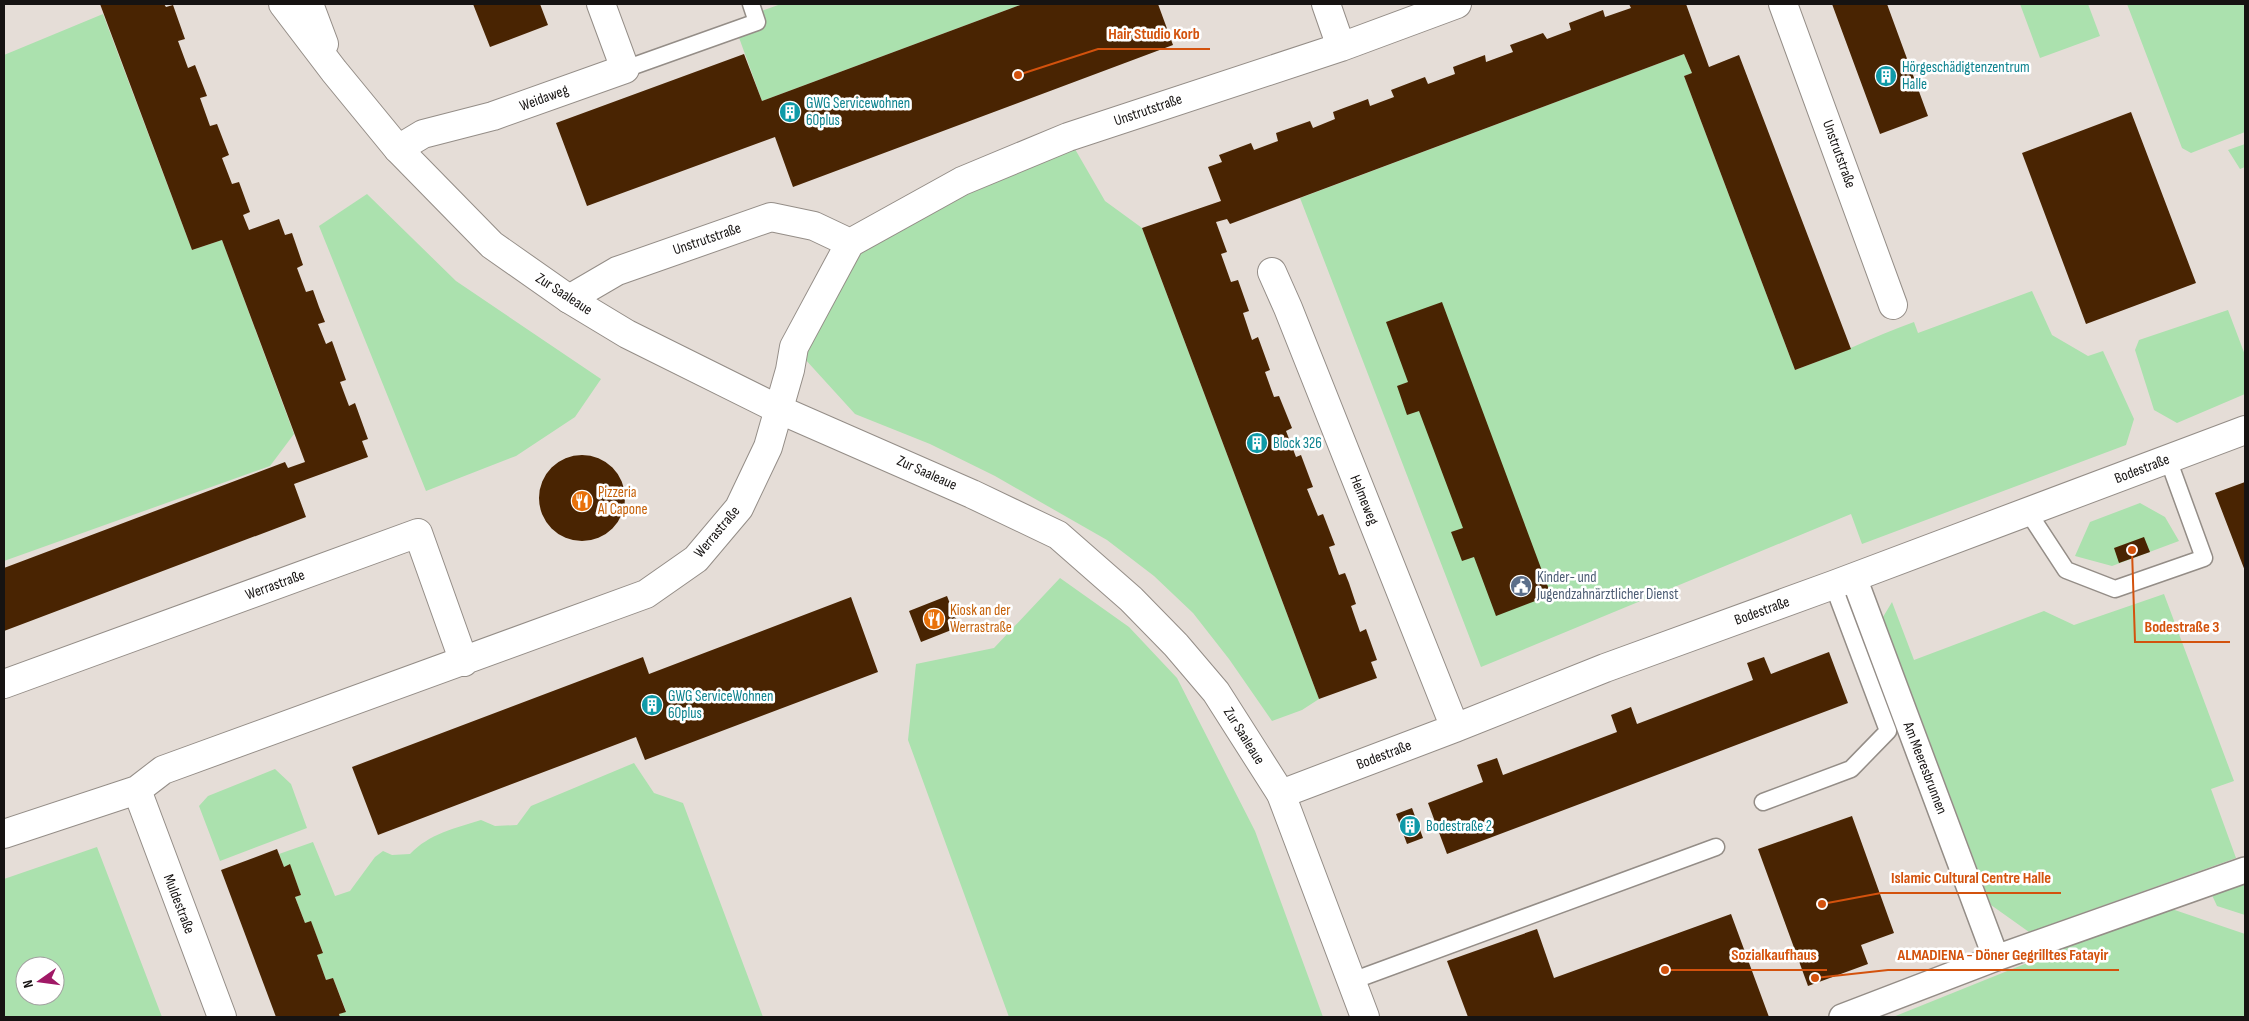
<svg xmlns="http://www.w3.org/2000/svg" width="2249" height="1021" viewBox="0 0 2249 1021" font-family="'Sofia Sans Condensed',sans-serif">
	<rect width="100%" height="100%" fill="#e5ddd7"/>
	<!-- green -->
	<path fill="#abe1ae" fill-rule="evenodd" d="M 781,4 L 1023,4 L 762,101 L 733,21 Z
		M 2020,4 L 2088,4 L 2100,36 L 2040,58 Z
		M 2127,4 L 2245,4 L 2245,132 L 2191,153 L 2182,148 Z
		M 103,14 L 192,250 L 222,240 L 294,434 L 270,466 L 4,561 L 4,55 Z
		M 1684,54 L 1692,73 L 1684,76 L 1795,370 C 1835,356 1873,337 1914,322 L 1918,333 L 2032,291 L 2052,335 L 2088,356 L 2103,351 L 2134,419 L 2126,445 L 1862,544 L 1851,514 L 1481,667 L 1300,198 Z
		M 1068,137 L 1105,201 L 1142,228 L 1319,699 L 1302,710 L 1272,721 L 1229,659 L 1193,613 L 1154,576 L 1107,540 L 995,476 L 930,444 L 855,414 L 794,347 L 850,243 Z
		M 2245,144 L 2245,167 L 2240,169 L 2228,150 Z
		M 367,194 L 456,281 L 601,379 L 575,417 L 516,456 L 426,491 L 319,226 Z
		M 2228,310 L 2245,355 L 2245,394 L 2177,423 L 2154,410 L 2135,350 L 2139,340 Z
		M 2140,503 L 2165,517 L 2179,541 L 2112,566 L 2075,556 L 2090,522 Z
		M 1060,578 L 1129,627 L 1177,678 L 1255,831 L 1323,1017 L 1009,1017 L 908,740 L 916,664 L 994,648 Z
		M 2164,594 L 2234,781 L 2211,789 L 2236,858 L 2029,932 L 1991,905 L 1883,617 L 1892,602 L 1914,660 L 2044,611 L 2074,625 Z
		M 634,763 L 654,793 L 683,803 L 763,1017 L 341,1017 L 339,1014 L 346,1011 L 333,978 L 326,980 L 317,955 L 323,952 L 311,922 L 305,923 L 295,897 L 301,895 L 290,865 L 284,867 L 279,854 L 313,842 L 335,896 L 350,891 L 375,857 L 383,851 L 392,855 L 410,854 C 429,834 455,828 481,820 L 495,826 L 517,825 L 531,806 Z
		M 275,769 L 291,784 L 307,828 L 220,861 L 199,806 L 208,796 Z
		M 97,847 L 162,1017 L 4,1017 L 4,879 ZM 25,966 L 55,966 L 55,996 L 25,996 Z
		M 2245,880 L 2245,915 L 2217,906 L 2211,893 Z
		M 2166,907 L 2245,934 L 2245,1017 L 1893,1017 Z"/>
	<!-- building -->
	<path fill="#492402" d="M 100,4 L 164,4 L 166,7 L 173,5 L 185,39 L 178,41 L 188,68 L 195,65 L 207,96 L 200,98 L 210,126 L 217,124 L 229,155 L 222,158 L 232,184 L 239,182 L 250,212 L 243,215 L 249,230 L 279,219 L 285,235 L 292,233 L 303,265 L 297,268 L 306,292 L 313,290 L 319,307 L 325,322 L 318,324 L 326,344 L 332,341 L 346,380 L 340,382 L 349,406 L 355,403 L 368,439 L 362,441 L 368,457 L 294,484 L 306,517 L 4,631 L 4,568 L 285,462 L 288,468 L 305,462 L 222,240 L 192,250 Z
		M 473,4 L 540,4 L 548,25 L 490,47 Z
		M 1023,4 L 1158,4 L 1173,45 L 793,187 L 775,137 L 587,206 L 556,123 L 744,54 L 762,101 Z
		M 1629,4 L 1686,4 L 1709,67 L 1739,55 L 1851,349 L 1795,370 L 1684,76 L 1692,73 L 1684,54 L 1230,224 L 1227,219 L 1216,222 L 1227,252 L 1221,254 L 1231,282 L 1238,280 L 1249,311 L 1243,313 L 1252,340 L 1258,337 L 1270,370 L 1265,372 L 1274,397 L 1279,396 L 1292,428 L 1286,431 L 1296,457 L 1301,455 L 1313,487 L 1307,489 L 1318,516 L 1323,514 L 1335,545 L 1329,547 L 1339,575 L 1345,573 L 1349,583 L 1356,604 L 1351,606 L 1360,632 L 1366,629 L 1377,660 L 1371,662 L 1377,678 L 1319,699 L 1142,228 L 1221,201 L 1208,167 L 1222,162 L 1219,155 L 1251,143 L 1254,150 L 1278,141 L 1276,133 L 1310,121 L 1313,128 L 1335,119 L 1333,112 L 1368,99 L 1370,106 L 1394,97 L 1391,90 L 1425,77 L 1428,84 L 1455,74 L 1453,67 L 1485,55 L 1486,62 L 1513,52 L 1510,45 L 1543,33 L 1547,39 L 1571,30 L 1569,23 L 1603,10 L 1605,17 L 1631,8 Z
		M 1832,4 L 1887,4 L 1928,116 L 1880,134 Z
		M 2131,112 L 2196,283 L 2086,324 L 2022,153 Z
		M 1442,302 L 1551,595 L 1496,616 L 1474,557 L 1462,561 L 1451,532 L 1463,528 L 1419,411 L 1407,415 L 1397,386 L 1408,382 L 1386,322 Z
		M539 498a43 43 0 1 1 86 0a43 43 0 1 1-86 0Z
		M 2245,482 L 2245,571 L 2215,493 Z
		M 2144,537 L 2150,552 L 2119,563 L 2114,548 Z
		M 947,596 L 959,627 L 921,642 L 909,611 Z
		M 851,597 L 878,672 L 645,760 L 636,737 L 378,835 L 352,767 L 643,657 L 649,674 Z
		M 1829,652 L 1848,703 L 1447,854 L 1428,803 L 1483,782 L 1477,765 L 1497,758 L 1503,775 L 1617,732 L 1611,715 L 1631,707 L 1637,724 L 1753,680 L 1747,663 L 1764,657 L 1771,674 Z
		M 1412,808 L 1423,838 L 1407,844 L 1396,814 Z
		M 1852,816 L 1894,933 L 1861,945 L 1868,964 L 1808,986 L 1758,849 Z
		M 277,849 L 284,867 L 290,864 L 301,895 L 295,897 L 305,923 L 311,921 L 323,953 L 317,955 L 326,980 L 333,978 L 346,1012 L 339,1014 L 340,1017 L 276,1017 L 221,870 Z
		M 1731,914 L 1769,1017 L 1468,1017 L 1447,961 L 1537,929 L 1554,978 Z"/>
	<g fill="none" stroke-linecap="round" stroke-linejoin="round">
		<!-- service casing -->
		<g stroke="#948d87" stroke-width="19">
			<path id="service" d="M 625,69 L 757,22 L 751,4
				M 2028,512 L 2066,570 L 2115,589 L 2204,558 L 2168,459
				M 1763,802 L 1851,769 L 1888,731 L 1833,585
				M 1352,981 L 1716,847"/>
		</g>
		<!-- pedestrian casing -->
		<g stroke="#948d87" stroke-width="28">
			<path id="pedestrian" d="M 1854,578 L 1996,958
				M 1842,1017 L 1996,958 L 2245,870"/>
		</g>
		<!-- minor casing -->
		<g stroke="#948d87" stroke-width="30">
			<path id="minor" d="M 1326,4 L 1341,47
				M 1783,4 L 1893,305
				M 398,149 L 423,134 L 493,116 L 625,69 L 601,4
				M 1272,272 L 1288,308 L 1455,728
				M 569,299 L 617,271 L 771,217 L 814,226 L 850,243
				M 4,684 L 418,533 L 464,662
				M 137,790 L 222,1017
				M 1281,794 L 1455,728 L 1605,668 L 1833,585 L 2245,430
				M 4,834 L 137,790 L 163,770 L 646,594 L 696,559 L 739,508 L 768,447 L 790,370 L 794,347 L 850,243 L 962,181 L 1068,137 L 1341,47 L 1457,4"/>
		</g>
		<!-- tertiary casing -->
		<g stroke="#948d87" stroke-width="30">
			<path id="tertiary" d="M 283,4 L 334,71 L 398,149 L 492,245 L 569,299 L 627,334 L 778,409 L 972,494 L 1058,535 L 1131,599 L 1176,645 L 1216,692 L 1281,794 L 1365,1017
				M 309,4 L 324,44"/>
		</g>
		<!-- service -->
		<use href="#service" stroke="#fff" stroke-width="16"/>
		<!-- pedestrian -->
		<use href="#pedestrian" stroke="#fff" stroke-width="25"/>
		<!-- minor -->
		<use href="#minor" stroke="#fff" stroke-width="28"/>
		<!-- tertiary -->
		<use href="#tertiary" stroke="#fff" stroke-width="28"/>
	</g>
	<!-- icons -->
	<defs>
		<g id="building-disc" transform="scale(1.125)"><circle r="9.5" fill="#0f9aa8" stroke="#fff"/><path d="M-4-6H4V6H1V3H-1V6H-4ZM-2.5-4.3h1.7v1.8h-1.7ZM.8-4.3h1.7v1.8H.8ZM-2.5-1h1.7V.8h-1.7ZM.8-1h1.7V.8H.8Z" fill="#fff"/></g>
		<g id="restaurant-disc" transform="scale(1.125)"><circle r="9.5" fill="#e8710a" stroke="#fff"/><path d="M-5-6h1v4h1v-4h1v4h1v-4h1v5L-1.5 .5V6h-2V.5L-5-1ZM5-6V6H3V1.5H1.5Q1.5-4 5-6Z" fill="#fff"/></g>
		<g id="civic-disc" transform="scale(1.125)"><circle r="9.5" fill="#5c6f8a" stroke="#fff"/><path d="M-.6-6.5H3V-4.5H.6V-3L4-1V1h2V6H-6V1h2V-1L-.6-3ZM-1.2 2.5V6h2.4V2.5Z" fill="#fff"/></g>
	</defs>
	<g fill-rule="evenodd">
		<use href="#building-disc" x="1886" y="76"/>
		<use href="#building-disc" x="790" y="112"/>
		<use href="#building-disc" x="1257" y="443"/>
		<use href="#restaurant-disc" x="582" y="501"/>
		<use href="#civic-disc" x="1521" y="586"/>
		<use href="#restaurant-disc" x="934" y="619"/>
		<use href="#building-disc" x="652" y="705"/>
		<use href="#building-disc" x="1410" y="826"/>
	</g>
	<g text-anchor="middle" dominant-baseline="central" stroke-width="5" stroke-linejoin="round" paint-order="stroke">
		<!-- culture labels -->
		<g font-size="15" fill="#0d838f" stroke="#fff" text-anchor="start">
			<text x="1902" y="67">Hörgeschädigtenzentrum<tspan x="1902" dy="17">Halle</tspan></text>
			<text x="806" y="103">GWG Servicewohnen<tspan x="806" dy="17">60plus</tspan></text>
			<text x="1273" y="443">Block 326</text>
			<text x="668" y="696">GWG ServiceWohnen<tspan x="668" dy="17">60plus</tspan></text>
			<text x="1426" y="826">Bodestraße 2</text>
		</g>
		<!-- street labels -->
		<g font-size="15" fill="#161312" stroke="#fff">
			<text transform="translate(544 98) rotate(-20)">Weidaweg</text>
			<text transform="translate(1148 110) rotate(-19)">Unstrutstraße</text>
			<text transform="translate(1839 154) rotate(70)">Unstrutstraße</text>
			<text transform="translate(707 239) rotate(-19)">Unstrutstraße</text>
			<text transform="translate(564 294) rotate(33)">Zur Saaleaue</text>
			<text transform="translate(2142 469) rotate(-21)">Bodestraße</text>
			<text transform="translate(927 473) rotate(24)">Zur Saaleaue</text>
			<text transform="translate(1364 500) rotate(68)">Helmeweg</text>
			<text transform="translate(717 532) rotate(-50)">Werrastraße</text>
			<text transform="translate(275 585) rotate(-20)">Werrastraße</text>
			<text transform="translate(1762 611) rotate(-20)">Bodestraße</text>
			<text transform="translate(1244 736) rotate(58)">Zur Saaleaue</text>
			<text transform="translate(1384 755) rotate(-21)">Bodestraße</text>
			<text transform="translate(1925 768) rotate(69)">Am Meeresbrunnen</text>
			<text transform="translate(179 904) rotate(69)">Muldestraße</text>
		</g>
		<!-- food labels -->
		<g font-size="15" fill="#c56008" stroke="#fff" text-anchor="start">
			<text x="598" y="492">Pizzeria<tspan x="598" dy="17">Al Capone</tspan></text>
			<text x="950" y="610">Kiosk an der<tspan x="950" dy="17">Werrastraße</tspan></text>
		</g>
		<!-- service labels -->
		<g font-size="15" fill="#4e5e75" stroke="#fff" text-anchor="start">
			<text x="1537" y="577">Kinder- und<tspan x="1537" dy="17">Jugendzahnärztlicher Dienst</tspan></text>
		</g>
	</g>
	<!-- callouts -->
	<path fill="none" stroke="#d3520d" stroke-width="2" d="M1018 75L1098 49H1210M2132 550L2135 642H2230M1822 904L1881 893H2061M1665 970L1722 970H1827M1815 978L1888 970H2119"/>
	<g fill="#d3520d" stroke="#fff" stroke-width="2">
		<circle cx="1018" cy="75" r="5"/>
		<circle cx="2132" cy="550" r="5"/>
		<circle cx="1822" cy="904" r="5"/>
		<circle cx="1665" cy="970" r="5"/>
		<circle cx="1815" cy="978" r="5"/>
	</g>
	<g font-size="16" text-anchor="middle" font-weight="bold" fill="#d3520d" stroke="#fff" stroke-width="5" stroke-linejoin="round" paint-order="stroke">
		<text x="1154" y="39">Hair Studio Korb</text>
		<text x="2182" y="632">Bodestraße 3</text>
		<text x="1971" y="883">Islamic Cultural Centre Halle</text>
		<text x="1774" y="960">Sozialkaufhaus</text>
		<text x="2003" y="960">ALMADIENA - Döner Gegrilltes Fatayir</text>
	</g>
	<!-- border -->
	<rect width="2249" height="1021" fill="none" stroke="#161312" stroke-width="10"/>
	<!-- north arrow -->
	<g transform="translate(40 981) rotate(256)"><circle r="24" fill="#ffffff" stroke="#a2a1a0"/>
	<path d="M0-4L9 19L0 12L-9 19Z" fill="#a01966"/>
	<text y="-8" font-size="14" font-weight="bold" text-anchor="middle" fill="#161312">N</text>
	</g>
</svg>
